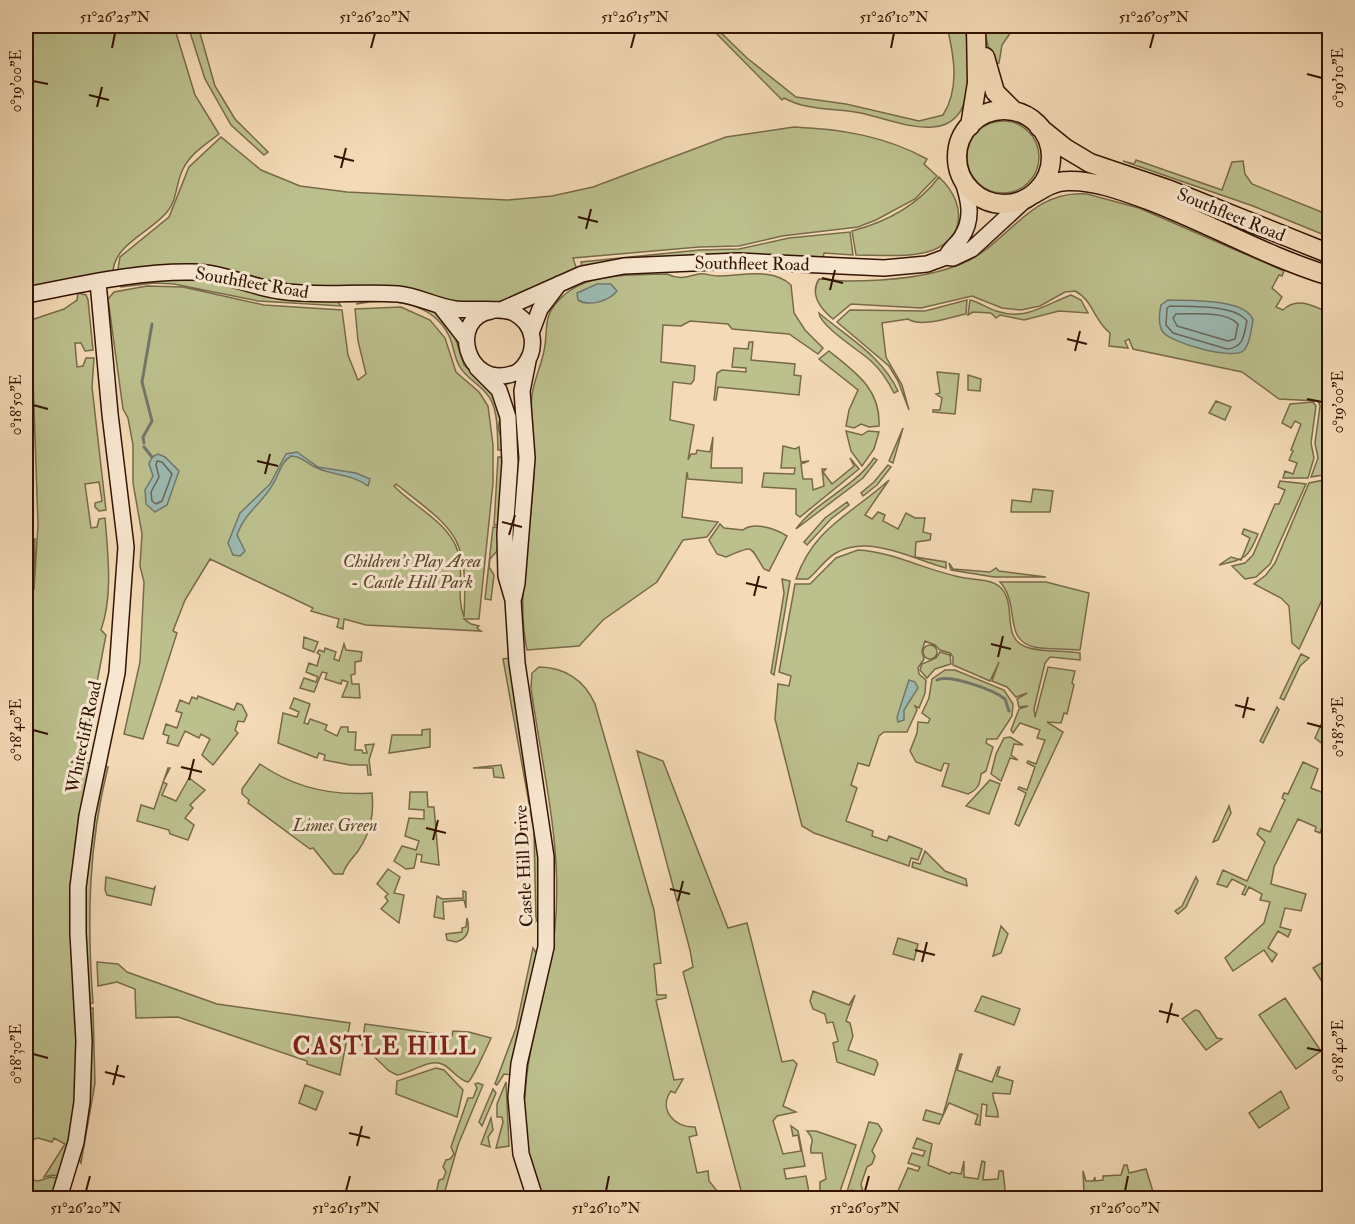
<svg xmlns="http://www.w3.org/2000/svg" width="1355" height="1224" viewBox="0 0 1355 1224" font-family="'IM FELL Double Pica',serif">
	<rect width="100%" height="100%" fill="#f4dab6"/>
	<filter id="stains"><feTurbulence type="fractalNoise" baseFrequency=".00333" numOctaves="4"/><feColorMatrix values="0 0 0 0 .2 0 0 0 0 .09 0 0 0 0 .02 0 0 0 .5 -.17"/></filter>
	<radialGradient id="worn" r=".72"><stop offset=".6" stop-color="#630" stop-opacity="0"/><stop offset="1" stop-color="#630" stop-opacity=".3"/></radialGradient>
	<!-- green -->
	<path fill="#bcc08d" stroke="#786a48" stroke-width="1.5" fill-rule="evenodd" d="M 26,26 L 174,26 L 195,95 L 219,134 C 206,144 190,154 183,169 C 176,182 177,201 167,212 C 150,233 111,245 113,276 L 26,290 Z
		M 188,26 L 198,26 L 215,86 L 235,119 L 268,152 L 264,155 L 231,125 L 205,79 Z
		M 709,26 L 714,26 L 747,58 L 796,97 L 846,104 L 919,121 L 943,115 C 960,88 954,56 947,26 L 965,26 C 969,56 980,124 933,127 C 909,129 884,118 861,113 C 836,108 807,111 784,98 L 782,100 Z
		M 983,26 L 1015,26 L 1002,45 L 999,63 L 993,65 Z
		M967 157a36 36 0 1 1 72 0a36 36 0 1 1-72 0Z
		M 794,127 C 841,129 885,136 927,159 L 924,164 L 937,176 L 915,199 L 876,220 L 858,227 L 782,236 L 739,246 L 699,247 L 573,258 L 577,270 L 508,301 L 480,306 L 257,281 L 117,275 L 120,257 L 169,217 L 189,167 L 221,137 L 261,170 L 300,186 L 347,192 L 507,200 L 552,196 L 593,187 L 726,137 Z
		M 1136,160 L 1222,190 L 1232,162 L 1243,161 L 1245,174 L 1252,184 L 1329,215 L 1329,237 L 1253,206 L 1123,161 L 1134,164 Z
		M 939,177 C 971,207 964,248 917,254 C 898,257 875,255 856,255 L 852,231 C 886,222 918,205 939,177 Z
		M 1087,194 L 1139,208 L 1284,271 L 1282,276 L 1279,275 L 1272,288 L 1282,297 L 1276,307 L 1283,310 C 1297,296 1314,306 1329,313 L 1329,474 L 1311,477 L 1318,458 L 1315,443 L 1320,406 L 1318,401 L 1279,399 L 1242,372 L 1133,349 L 1129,339 L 1125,341 L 1128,348 L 1109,346 L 1110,333 C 1094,321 1093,300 1075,291 L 1065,292 L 1040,306 L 1021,310 L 1002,308 L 972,296 L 921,308 L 851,304 L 833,319 C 821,309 809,295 819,279 C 828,279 838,281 847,281 C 883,281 927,278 961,264 C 1008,245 1029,189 1087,194 Z
		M 850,232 L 853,255 L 824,253 L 823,258 C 741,252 664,260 582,268 L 581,262 L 699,250 L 739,249 L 789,238 Z
		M 667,274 C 679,280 687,277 699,274 C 704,273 712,276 718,276 C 740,276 773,267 791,285 L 794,313 L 805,330 L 823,348 L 818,354 L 789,334 L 732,329 L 728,324 L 690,321 L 681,326 L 663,325 L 661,362 L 695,366 L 694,380 L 691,384 L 673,382 L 670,420 L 694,425 L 688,460 L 691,454 L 696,454 L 697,450 L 710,452 L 713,437 L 711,468 L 742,468 L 742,483 L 688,479 L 687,472 L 682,517 L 718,522 L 707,537 L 683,540 L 657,582 L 603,620 L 579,646 L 527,650 C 515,592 532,530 534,472 C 535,447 529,420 532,395 C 534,380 541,366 544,351 C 549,327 541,317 562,297 C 588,272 634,275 667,274 Z
		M 167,278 L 203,278 L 336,300 L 341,306 L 258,301 L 174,284 L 154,283 L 121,287 L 119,284 Z
		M 147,286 L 183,287 L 264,305 L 342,310 L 348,355 L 358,380 L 366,374 L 358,341 L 355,309 L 401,307 L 430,320 L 445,338 L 456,372 L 479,392 L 488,406 L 493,445 L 493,483 L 479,619 L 464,619 L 471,624 L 479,626 L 477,628 L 481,631 L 366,625 L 344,619 L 343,629 L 337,627 L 339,619 L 311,611 L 313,608 L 210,559 L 185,600 L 173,631 L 177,633 L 143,739 L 124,734 L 140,662 L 144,582 L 140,566 L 142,534 L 133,483 L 133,445 L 128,418 L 123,409 L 108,299 L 114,292 ZM 396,484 C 457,532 468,535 464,617 C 457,599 462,580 460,561 C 456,525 417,510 394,486 Z
		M 78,293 L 86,295 L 88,300 L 93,350 L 85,351 L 81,343 L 75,343 L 77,367 L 83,366 L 86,358 L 94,358 L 92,387 L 106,510 L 99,511 L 95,507 L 95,503 L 102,501 L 99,482 L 85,484 L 91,528 L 97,527 L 99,519 L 105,518 C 108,555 113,596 101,630 L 106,635 L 82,761 L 92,764 L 75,844 L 80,858 L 77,1105 L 61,1177 L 53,1175 L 44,1177 L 65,1144 L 54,1138 L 52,1142 L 38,1138 L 26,1141 L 28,717 L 26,717 L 26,540 L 35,539 L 34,590 L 38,525 L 31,320 L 64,309 L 77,300 Z
		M 1071,295 L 1081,300 L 1088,313 L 1059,311 L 1024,320 L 1000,315 L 996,318 L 991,313 L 973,312 L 968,315 L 970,300 C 979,302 987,308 996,311 C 1026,321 1044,305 1071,295 Z
		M 369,300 L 404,301 L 427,307 L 441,316 L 454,334 L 464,365 L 490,388 L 502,415 C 493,434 504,433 504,450 L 498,450 C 497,432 499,407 486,393 C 478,383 466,378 460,367 C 454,358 454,346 449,336 C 433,302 390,297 356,304 Z
		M 967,300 L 966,314 C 950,317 922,328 908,319 L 882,323 L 886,357 L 902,385 L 909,410 L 898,381 L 889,366 L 837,322 L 850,310 L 925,311 Z
		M 819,313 C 848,338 881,355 898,391 L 894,393 C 888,381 881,370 871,361 C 860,351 820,326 819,313 Z
		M 749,342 L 753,342 L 751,360 L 795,364 L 794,375 L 801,376 L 799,395 L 718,387 L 716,400 L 714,400 L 717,373 L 722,370 L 746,372 L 746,368 L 732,367 L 734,348 L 748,349 Z
		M 829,351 C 855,372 881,389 879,426 L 869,427 L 861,424 L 854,428 L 846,426 L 849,410 L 858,390 L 819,359 Z
		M 937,372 L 959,374 L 955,414 L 933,412 L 933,410 L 940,410 L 942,398 L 936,394 L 940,393 Z
		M 968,375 L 981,379 L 980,391 L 968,390 Z
		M 1216,401 L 1231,407 L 1225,420 L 1209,413 Z
		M 1313,402 L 1316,406 L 1311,443 L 1314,458 L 1308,478 L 1283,478 L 1285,471 L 1293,474 L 1297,463 L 1289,460 L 1293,451 L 1291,450 L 1301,424 L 1295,421 L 1291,428 L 1282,423 L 1290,404 Z
		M 26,422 L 27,422 L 30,525 L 26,525 Z
		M 903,428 L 893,463 L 889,461 Z
		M 846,431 L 862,435 L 868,431 L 879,432 L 874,449 L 862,466 L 851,451 Z
		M 783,446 L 795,449 L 799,447 L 801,462 L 809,461 L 801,464 L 803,479 L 812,479 L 813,490 L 824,486 L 822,469 L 826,469 L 823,472 L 832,484 L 854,466 L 850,458 L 859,469 L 800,517 L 796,514 L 796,489 L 762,487 L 764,473 L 794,474 L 795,468 L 781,468 Z
		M 498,457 L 505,457 L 500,525 L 494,525 Z
		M 874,458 L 877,460 L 863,478 L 796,529 C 817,500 854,488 874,458 Z
		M 888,465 L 891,467 L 877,485 L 863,496 L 861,493 L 874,482 Z
		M 1329,479 L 1329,585 L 1299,649 L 1292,643 L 1289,606 L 1281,598 L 1254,584 L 1266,575 L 1275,563 L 1309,483 Z
		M 889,480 L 865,515 L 872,519 L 878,512 L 885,515 L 883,521 L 898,529 L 906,513 L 915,518 L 925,518 L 923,532 L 931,534 L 930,540 L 916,542 L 915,557 L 946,562 L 946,568 C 913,559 869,534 836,553 C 825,559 818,571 808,579 L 796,579 C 814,527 852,514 889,480 Z
		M 1280,481 L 1306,484 L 1270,564 L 1256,577 L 1245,579 L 1232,566 L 1245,563 L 1253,555 L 1275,504 L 1279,504 L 1285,490 L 1278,487 Z
		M 1033,489 L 1053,491 L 1050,512 L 1011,512 L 1012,500 L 1031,502 Z
		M 847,502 L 849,505 L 831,519 L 807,545 L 804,542 L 825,518 Z
		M 720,524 L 724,528 L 743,530 C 754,521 776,529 787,536 L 769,571 L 764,569 C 748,544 755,545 726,557 L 717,554 L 709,540 Z
		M 493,527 L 500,528 L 497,551 L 490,559 L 489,567 L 494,575 L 491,600 L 485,599 Z
		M 1244,529 L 1258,534 C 1248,559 1245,559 1219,565 L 1231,557 L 1241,560 L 1250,538 L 1242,534 Z
		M 858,550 C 895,552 929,572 965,578 C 977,580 991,579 1000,587 C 1018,603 1000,638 1026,647 C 1042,653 1063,650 1080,653 L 1080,660 L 1050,657 L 1045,663 L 1034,709 L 1035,717 L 1048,667 L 1075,671 L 1072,683 L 1074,685 L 1067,714 L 1064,713 L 1061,723 L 1047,722 L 1063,732 L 1019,826 L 1015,824 L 1026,793 L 1018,789 L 1019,787 L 1027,790 L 1035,767 L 1027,763 L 1028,761 L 1036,764 L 1045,740 L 1037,738 L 1040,730 L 1020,723 L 1013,733 L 1011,730 L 1019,709 L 1028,706 L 1019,707 L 1017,699 L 1027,693 L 1016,697 L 1007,687 L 992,681 L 999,662 L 990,681 L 953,665 L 953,657 L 950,653 L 940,650 L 935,645 L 925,641 L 922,651 L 924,659 L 918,668 L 919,674 L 926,680 L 925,693 L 919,708 L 915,706 L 917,710 L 907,732 L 884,732 L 879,736 L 869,766 L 858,763 L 851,785 L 857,788 L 846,821 L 873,831 L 872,836 L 887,841 L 889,836 L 922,849 L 918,860 L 911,858 L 909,866 L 814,833 L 802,826 L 775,719 L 778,684 L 789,686 L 791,676 L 779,672 L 795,584 L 810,584 L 836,558 Z
		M 949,563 L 953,569 L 990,572 L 996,568 L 999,571 L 1046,577 L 994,577 L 951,570 Z
		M 782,579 L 790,581 L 774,675 L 771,673 L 784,593 Z
		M 1046,582 L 1089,593 L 1080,650 C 1065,648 1046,650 1034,647 C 1002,639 1021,605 1000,582 Z
		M 304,637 L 318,642 L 314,652 L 303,648 Z
		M 344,644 L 346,650 L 362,652 L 361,661 L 355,662 L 355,674 L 351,675 L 352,684 L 359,684 L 360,698 L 342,697 L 348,682 L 342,680 L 341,684 L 325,679 L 327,673 L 322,672 L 314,692 L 300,688 L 304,678 L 316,682 L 318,677 L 306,672 L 309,663 L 317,666 L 320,655 L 317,653 L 319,650 L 324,652 L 325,648 L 336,652 L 334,659 L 339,661 Z
		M923 652a7 7 0 1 1 14 0a7 7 0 1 1-14 0Z
		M 940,652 L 950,655 L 951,664 L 935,669 L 927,678 L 920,670 L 922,664 L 936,658 Z
		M 1301,654 L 1309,658 L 1300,666 L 1284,700 L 1280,698 Z
		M 510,658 L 539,841 L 540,915 L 536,921 L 534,831 L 503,659 Z
		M 539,667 C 565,667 585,681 595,704 L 654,910 L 661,963 L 654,964 L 657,995 L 666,995 L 666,998 L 656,1000 L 674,1080 L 683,1079 L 675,1093 L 671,1091 C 658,1109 674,1128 695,1127 L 697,1135 L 689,1137 L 697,1173 L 708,1171 L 709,1181 L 718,1192 L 715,1198 L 541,1198 L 529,1165 L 521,1099 L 525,1098 C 527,1041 550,985 555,928 C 563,846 542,768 531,688 L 532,673 Z
		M 945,670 L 955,670 L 1004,690 L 1013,704 L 1012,716 L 997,739 L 987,739 L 986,743 L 993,747 L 986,771 L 981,774 C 980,783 979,789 968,794 L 942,786 L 949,764 L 944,763 L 941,771 L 916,762 L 910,751 L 917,733 L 918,722 L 928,723 L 930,719 L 922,713 L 929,698 L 932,679 Z
		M 198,696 L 234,710 L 237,703 L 242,705 L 247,715 L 244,722 L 238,721 L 235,730 L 238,733 L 213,765 L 202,755 L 210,739 L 201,734 L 199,738 L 185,731 L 178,746 L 167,743 L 169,736 L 163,734 L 166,724 L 177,728 L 182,713 L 176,711 L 180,700 L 189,704 L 192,697 L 197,699 Z
		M 294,698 L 310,704 L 304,723 L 308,724 L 310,719 L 327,725 L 325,730 L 337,736 L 341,727 L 348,727 L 348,732 L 356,732 L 355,750 L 362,750 L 363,753 L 367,753 L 365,745 L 374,744 L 369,760 L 371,775 L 368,775 L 367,765 L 350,765 L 324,760 L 325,755 L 319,753 L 317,758 L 278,743 L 283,713 L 297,717 L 299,712 L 290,708 Z
		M 1277,707 L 1279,710 L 1263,743 L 1260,741 Z
		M 1329,707 L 1329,749 L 1315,738 Z
		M 430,729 L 430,747 L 389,753 L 392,735 L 422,735 L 422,730 Z
		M 1010,737 L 1023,745 L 1014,744 L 1011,755 L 1018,760 L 1010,758 L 1001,781 L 991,774 L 996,754 L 1004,738 Z
		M 637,751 L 663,761 L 728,928 L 747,923 L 782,1062 L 793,1060 L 797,1064 L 783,1106 L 796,1112 L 777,1116 L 773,1121 L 783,1154 L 801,1151 L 798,1135 L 793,1136 L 791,1126 L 798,1131 L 805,1166 L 784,1169 L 786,1179 L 806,1176 L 810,1198 L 807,1191 L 788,1194 L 789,1198 L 743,1198 L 683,972 L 693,967 L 690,950 Z
		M 1303,762 L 1318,769 L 1311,788 L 1329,795 L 1329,829 L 1322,827 L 1320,833 L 1315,831 L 1316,827 L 1298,819 L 1274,867 L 1271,884 L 1306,894 L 1301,911 L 1285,908 L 1280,927 L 1291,930 L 1288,937 L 1278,931 L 1268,948 L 1277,954 L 1272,962 L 1264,950 L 1233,971 L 1225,958 L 1264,923 L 1270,902 L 1260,900 L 1262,894 L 1249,887 L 1245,895 L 1242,894 L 1246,886 L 1232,879 L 1227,887 L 1217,884 L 1223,870 L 1247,881 L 1265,842 L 1257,834 L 1260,828 L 1270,832 L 1285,800 L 1282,798 L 1284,793 L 1288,794 Z
		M 260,764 C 293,787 332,796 372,793 C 374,815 371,832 358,851 C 352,859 345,865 343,874 L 334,874 L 313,848 L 310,849 L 248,803 L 249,800 L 242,794 L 242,789 Z
		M 102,765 L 108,767 C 88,846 87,922 93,1003 L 88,1004 L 84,886 Z
		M 501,765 L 504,778 L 494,777 L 493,768 L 473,768 Z
		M 168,768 L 170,768 L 163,782 L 167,784 L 162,795 L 176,801 L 189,778 L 205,790 L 190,805 L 193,808 L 185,818 L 194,825 L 188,840 L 170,834 L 169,830 L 137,821 L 141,805 L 154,809 Z
		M 990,780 L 1000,784 L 989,814 L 966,806 Z
		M 410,792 L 427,792 L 428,807 L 434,807 L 439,865 L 421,862 L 422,855 L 417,854 L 414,868 L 406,869 L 394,861 L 402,846 L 416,850 L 419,841 L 405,836 L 409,818 L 424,819 L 424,810 L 409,809 Z
		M 1229,806 L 1231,813 L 1218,840 L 1213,842 Z
		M 925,851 L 945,871 L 966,879 L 967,886 L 912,867 L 913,862 L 920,864 Z
		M 388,869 L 400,877 L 394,893 L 404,895 L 399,923 L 381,909 L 388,901 L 385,897 L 388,894 L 377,884 Z
		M 106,877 L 153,889 L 155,887 L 151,905 L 107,895 L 105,890 Z
		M 1196,877 L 1198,881 L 1186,907 L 1178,914 L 1175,911 L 1182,906 Z
		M 463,891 L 466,892 L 466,908 L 464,900 L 443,902 L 444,919 L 434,917 L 437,896 L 442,899 L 463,898 Z
		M 467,918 C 470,929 469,938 456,942 L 447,940 L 446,934 L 462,932 L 462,928 L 466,927 Z
		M 1001,926 L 1008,934 L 1001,953 L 993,956 Z
		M 898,938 L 918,944 L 914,960 L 893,954 Z
		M 533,948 L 537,954 L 512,1075 L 504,1074 L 497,1085 L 495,1084 L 516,1028 Z
		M 97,962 L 118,964 L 127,972 L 217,1004 L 350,1023 L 340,1075 L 307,1064 L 307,1061 L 178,1017 L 136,1018 L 135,989 L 117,982 L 98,986 Z
		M 1323,962 L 1329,964 L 1329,992 L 1313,968 Z
		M 813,991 L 849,1005 L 855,995 L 846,1021 L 850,1023 L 853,1036 L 848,1050 L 876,1060 L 878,1064 L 874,1075 L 837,1062 L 833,1043 L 838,1041 L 833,1022 L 827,1023 L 825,1014 L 813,1009 L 810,1001 Z
		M 982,996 L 1020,1009 L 1014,1025 L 975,1011 Z
		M 1285,998 L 1321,1051 L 1296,1069 L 1259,1015 Z
		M 93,1008 L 95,1083 L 81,1163 L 78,1158 L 88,1009 Z
		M 1195,1010 L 1199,1011 L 1217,1038 L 1222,1039 L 1206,1050 L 1182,1019 Z
		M 365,1024 L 452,1036 L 453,1031 L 469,1032 L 491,1038 C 488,1045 472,1080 468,1082 C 458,1080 453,1070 444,1065 C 430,1057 412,1073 397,1075 L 389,1071 L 362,1045 Z
		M 960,1054 L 962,1054 L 957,1070 L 992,1082 L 998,1067 L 1000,1067 L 997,1076 L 1013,1081 L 1010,1094 L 993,1093 C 992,1102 999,1107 998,1117 L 986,1116 L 987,1105 L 982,1104 L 980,1125 L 975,1124 L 978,1115 L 949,1103 L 939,1124 L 923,1120 L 926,1110 L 943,1115 Z
		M 436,1068 L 444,1070 L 463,1090 L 457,1117 L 396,1094 L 397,1081 Z
		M 506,1082 L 509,1146 L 496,1148 L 503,1122 L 502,1117 L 497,1117 L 497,1104 Z
		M 478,1083 L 483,1085 L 458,1145 L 443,1198 L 435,1198 L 439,1180 L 443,1179 L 446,1172 L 443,1167 L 446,1160 L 450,1159 L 454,1154 L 451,1147 L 468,1098 L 473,1098 L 477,1088 L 475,1084 Z
		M 305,1085 L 323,1092 L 316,1110 L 299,1103 Z
		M 493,1089 L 496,1093 L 482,1126 L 479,1122 Z
		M 1281,1091 L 1289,1108 L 1259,1128 L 1249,1113 Z
		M 491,1118 L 493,1130 L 488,1137 L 490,1147 L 481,1144 Z
		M 869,1122 L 878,1124 L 882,1130 L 872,1151 L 875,1156 L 872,1164 L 867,1167 L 861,1184 L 863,1192 L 851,1190 L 849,1196 L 855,1198 L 845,1198 Z
		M 807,1131 L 816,1131 L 856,1145 L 838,1197 L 820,1191 L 820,1182 L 826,1179 L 822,1153 L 811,1153 C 809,1142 817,1143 807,1131 Z
		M 917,1138 L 932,1144 L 928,1165 L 950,1174 L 951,1172 L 961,1174 L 964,1161 L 964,1177 L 978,1179 L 982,1161 L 985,1162 L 983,1180 L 998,1179 L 999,1171 L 1003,1171 L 1006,1198 L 895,1198 L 908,1168 L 918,1171 L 920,1167 L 908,1163 L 912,1153 L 923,1156 L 925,1151 L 913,1148 Z
		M 1124,1165 L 1127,1165 L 1129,1173 L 1146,1169 L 1155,1198 L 1056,1198 L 1056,1194 L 1084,1194 L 1083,1171 L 1086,1181 L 1093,1181 L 1095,1177 L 1095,1181 L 1103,1180 L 1103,1176 L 1121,1175 Z
		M 51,1177 L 61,1179 L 54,1198 L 26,1198 L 26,1179 L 38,1181 Z"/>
	<!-- water -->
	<path fill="#9cbab2" stroke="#72776c" stroke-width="1.5" d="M 597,284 L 611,284 L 617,291 C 609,301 589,307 578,300 L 577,293 Z
		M 1168,300 C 1187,301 1246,298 1253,320 C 1251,330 1250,345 1243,351 C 1232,360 1171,343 1163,332 C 1158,325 1159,314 1161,305 Z
		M 297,452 L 318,467 L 356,473 L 370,479 L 368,486 C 352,474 335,476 317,468 C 307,464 302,456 291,456 C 280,463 280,473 273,484 C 262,504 244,513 237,535 L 245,551 L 240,556 L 233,555 L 228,543 L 240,513 L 270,484 L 286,454 Z
		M 158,454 L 165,457 L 179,471 L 167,505 L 155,512 L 146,504 L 145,490 L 153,476 L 149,464 L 152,457 Z
		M 909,680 L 915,682 L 918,688 L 904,710 L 904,720 L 898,722 L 897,717 Z"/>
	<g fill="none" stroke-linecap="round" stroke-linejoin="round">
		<!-- shore -->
		<path stroke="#68665a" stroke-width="1.5" d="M 1170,306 C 1190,307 1234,304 1247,321 C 1244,334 1244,348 1227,349 L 1173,333 L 1166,325 L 1167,308 Z
			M 1176,314 C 1193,314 1226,311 1238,324 L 1235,339 L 1228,341 L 1177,326 L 1173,318 Z
			M 157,461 L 162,462 L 172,474 L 162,501 L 156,504 L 152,501 L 151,492 L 159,477 L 156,465 Z"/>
		<!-- stream -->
		<path stroke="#72776c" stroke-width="3" d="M 144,443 L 143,437 L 152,421 L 142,382 L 152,324
			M 144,447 L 152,457
			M 937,680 C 950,674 994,690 1005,699 L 1009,711"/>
		<!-- secondary casing -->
		<g stroke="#331303" stroke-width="18">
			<path id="secondary" d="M 946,257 C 949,250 956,245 961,238 C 974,219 969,199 962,179
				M 26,295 C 79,285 137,271 192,272 C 223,272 250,287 280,291 C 320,297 359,291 398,294 C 418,296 435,306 455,309 C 471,311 501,307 514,313 C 535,324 538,349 523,367 C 520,370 517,373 512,374 C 466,389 448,318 491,311
				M 441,307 L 466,339
				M 501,310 L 582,274 L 624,266 L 738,261 L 884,268 L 927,264 L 946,257 L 953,258 L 972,249 L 1024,201
				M 531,333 L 540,309 L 559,284
				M 477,368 L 499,390 L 508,417 L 510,462 L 505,534 L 506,576 L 513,600 L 517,663 L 546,857 L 546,947 L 519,1064 L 516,1097 L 521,1154 L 535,1198
				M 514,597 L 517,583 L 527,458 L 522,391 L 528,361
				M 59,1198 L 76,1142 L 82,1102 L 84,1041 L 78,933 L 78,887 L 87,816 L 117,673 L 126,547 L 110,414 L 98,282"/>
		</g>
		<!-- primary casing -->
		<g stroke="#331303" stroke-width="21">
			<path id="primary" d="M 985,57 L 995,92 L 1014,111
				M957 157a47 47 0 1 1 94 0a47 47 0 1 1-94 0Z
				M 970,126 L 977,83 L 976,26
				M 1039,127 L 1065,148 L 1090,163 L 1170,190 L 1330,254
				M 1034,194 C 1045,187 1055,181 1068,181 C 1094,180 1123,191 1148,200 C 1209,223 1267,257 1330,276"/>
		</g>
		<!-- secondary -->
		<use href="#secondary" stroke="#f8e7d0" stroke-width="15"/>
		<!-- primary -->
		<use href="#primary" stroke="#f4dab6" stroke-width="18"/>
	</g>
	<!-- ticks -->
	<path fill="none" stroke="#331303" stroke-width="2" d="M 112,48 L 115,33M 371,48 L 375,33M 631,48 L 635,33M 891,48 L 894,33M 1150,48 L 1154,33M 1307,74 L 1322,78M 33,81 L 48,84M 89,95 L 109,100M 97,107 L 102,87M 334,156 L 354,161M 341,168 L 346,148M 578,217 L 598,222M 586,229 L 591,209M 822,278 L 843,283M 830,290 L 835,270M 1067,339 L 1087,344M 1075,351 L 1080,331M 1307,399 L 1322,402M 33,405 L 48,409M 257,461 L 278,466M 265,474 L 270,454M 502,522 L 522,527M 509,535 L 515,515M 746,583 L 767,588M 754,596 L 759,576M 991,644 L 1011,649M 998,657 L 1003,636M 1235,705 L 1255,710M 1243,718 L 1248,697M 1307,723 L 1322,727M 33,730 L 48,734M 181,767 L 202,772M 189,780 L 194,759M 426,828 L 446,833M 433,840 L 438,820M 670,889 L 690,894M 678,901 L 683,881M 915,950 L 935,955M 922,962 L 927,942M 1159,1011 L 1179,1016M 1167,1023 L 1172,1003M 1307,1048 L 1322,1051M 33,1054 L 48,1058M 105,1072 L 125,1077M 113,1085 L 118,1065M 349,1133 L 370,1138M 357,1146 L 362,1126M 86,1191 L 90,1176M 346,1191 L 350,1176M 606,1191 L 609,1176M 865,1191 L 869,1176M 1125,1191 L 1128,1176"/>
	<g text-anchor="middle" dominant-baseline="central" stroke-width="6" stroke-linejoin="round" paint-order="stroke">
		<!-- street labels -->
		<g font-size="18" fill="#331303" stroke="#f8e7d0">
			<text transform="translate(1231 215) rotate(22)">Southfleet Road</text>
			<text transform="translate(752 264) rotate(1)">Southfleet Road</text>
			<text transform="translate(252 283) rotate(10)">Southfleet Road</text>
			<text transform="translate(84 737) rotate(-78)">Whitecliff Road</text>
			<text transform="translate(524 866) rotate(-93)">Castle Hill Drive</text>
		</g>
		<!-- park labels -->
		<g font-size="18" font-style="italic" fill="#5c472c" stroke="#f8e7d0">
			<text x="412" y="561">Children's Play Area<tspan x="412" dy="21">- Castle Hill Park</tspan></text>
			<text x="335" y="825">Limes Green</text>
		</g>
		<!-- district labels -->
		<g font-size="24" font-weight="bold" letter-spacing="1.5" fill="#7a1f14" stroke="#f8e7d0">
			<text x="385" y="1046">CASTLE HILL</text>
		</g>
	</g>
	<!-- margin -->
	<rect width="1355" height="1224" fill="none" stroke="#f4dab6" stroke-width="66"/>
	<rect x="33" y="33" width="1289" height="1158" fill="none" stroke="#331303" stroke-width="2"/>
	<g font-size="15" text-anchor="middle" fill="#331303">
		<text x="115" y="22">51°26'25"N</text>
		<text x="375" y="22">51°26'20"N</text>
		<text x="635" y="22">51°26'15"N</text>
		<text x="894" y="22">51°26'10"N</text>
		<text x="1154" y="22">51°26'05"N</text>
		<text transform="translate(1338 78) rotate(-90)" y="5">0°19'10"E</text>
		<text transform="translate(16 81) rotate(-90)" y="5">0°19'00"E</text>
		<text transform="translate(1338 402) rotate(-90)" y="5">0°19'00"E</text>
		<text transform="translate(16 405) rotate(-90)" y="5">0°18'50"E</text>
		<text transform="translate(1338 727) rotate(-90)" y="5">0°18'50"E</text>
		<text transform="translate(16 730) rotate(-90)" y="5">0°18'40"E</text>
		<text transform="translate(1338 1051) rotate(-90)" y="5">0°18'40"E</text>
		<text transform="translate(16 1054) rotate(-90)" y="5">0°18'30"E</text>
		<text x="86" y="1213">51°26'20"N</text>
		<text x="346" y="1213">51°26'15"N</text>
		<text x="606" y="1213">51°26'10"N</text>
		<text x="865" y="1213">51°26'05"N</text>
		<text x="1125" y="1213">51°26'00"N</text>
	</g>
	<rect width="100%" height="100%" filter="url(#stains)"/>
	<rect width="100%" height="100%" fill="url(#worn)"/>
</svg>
